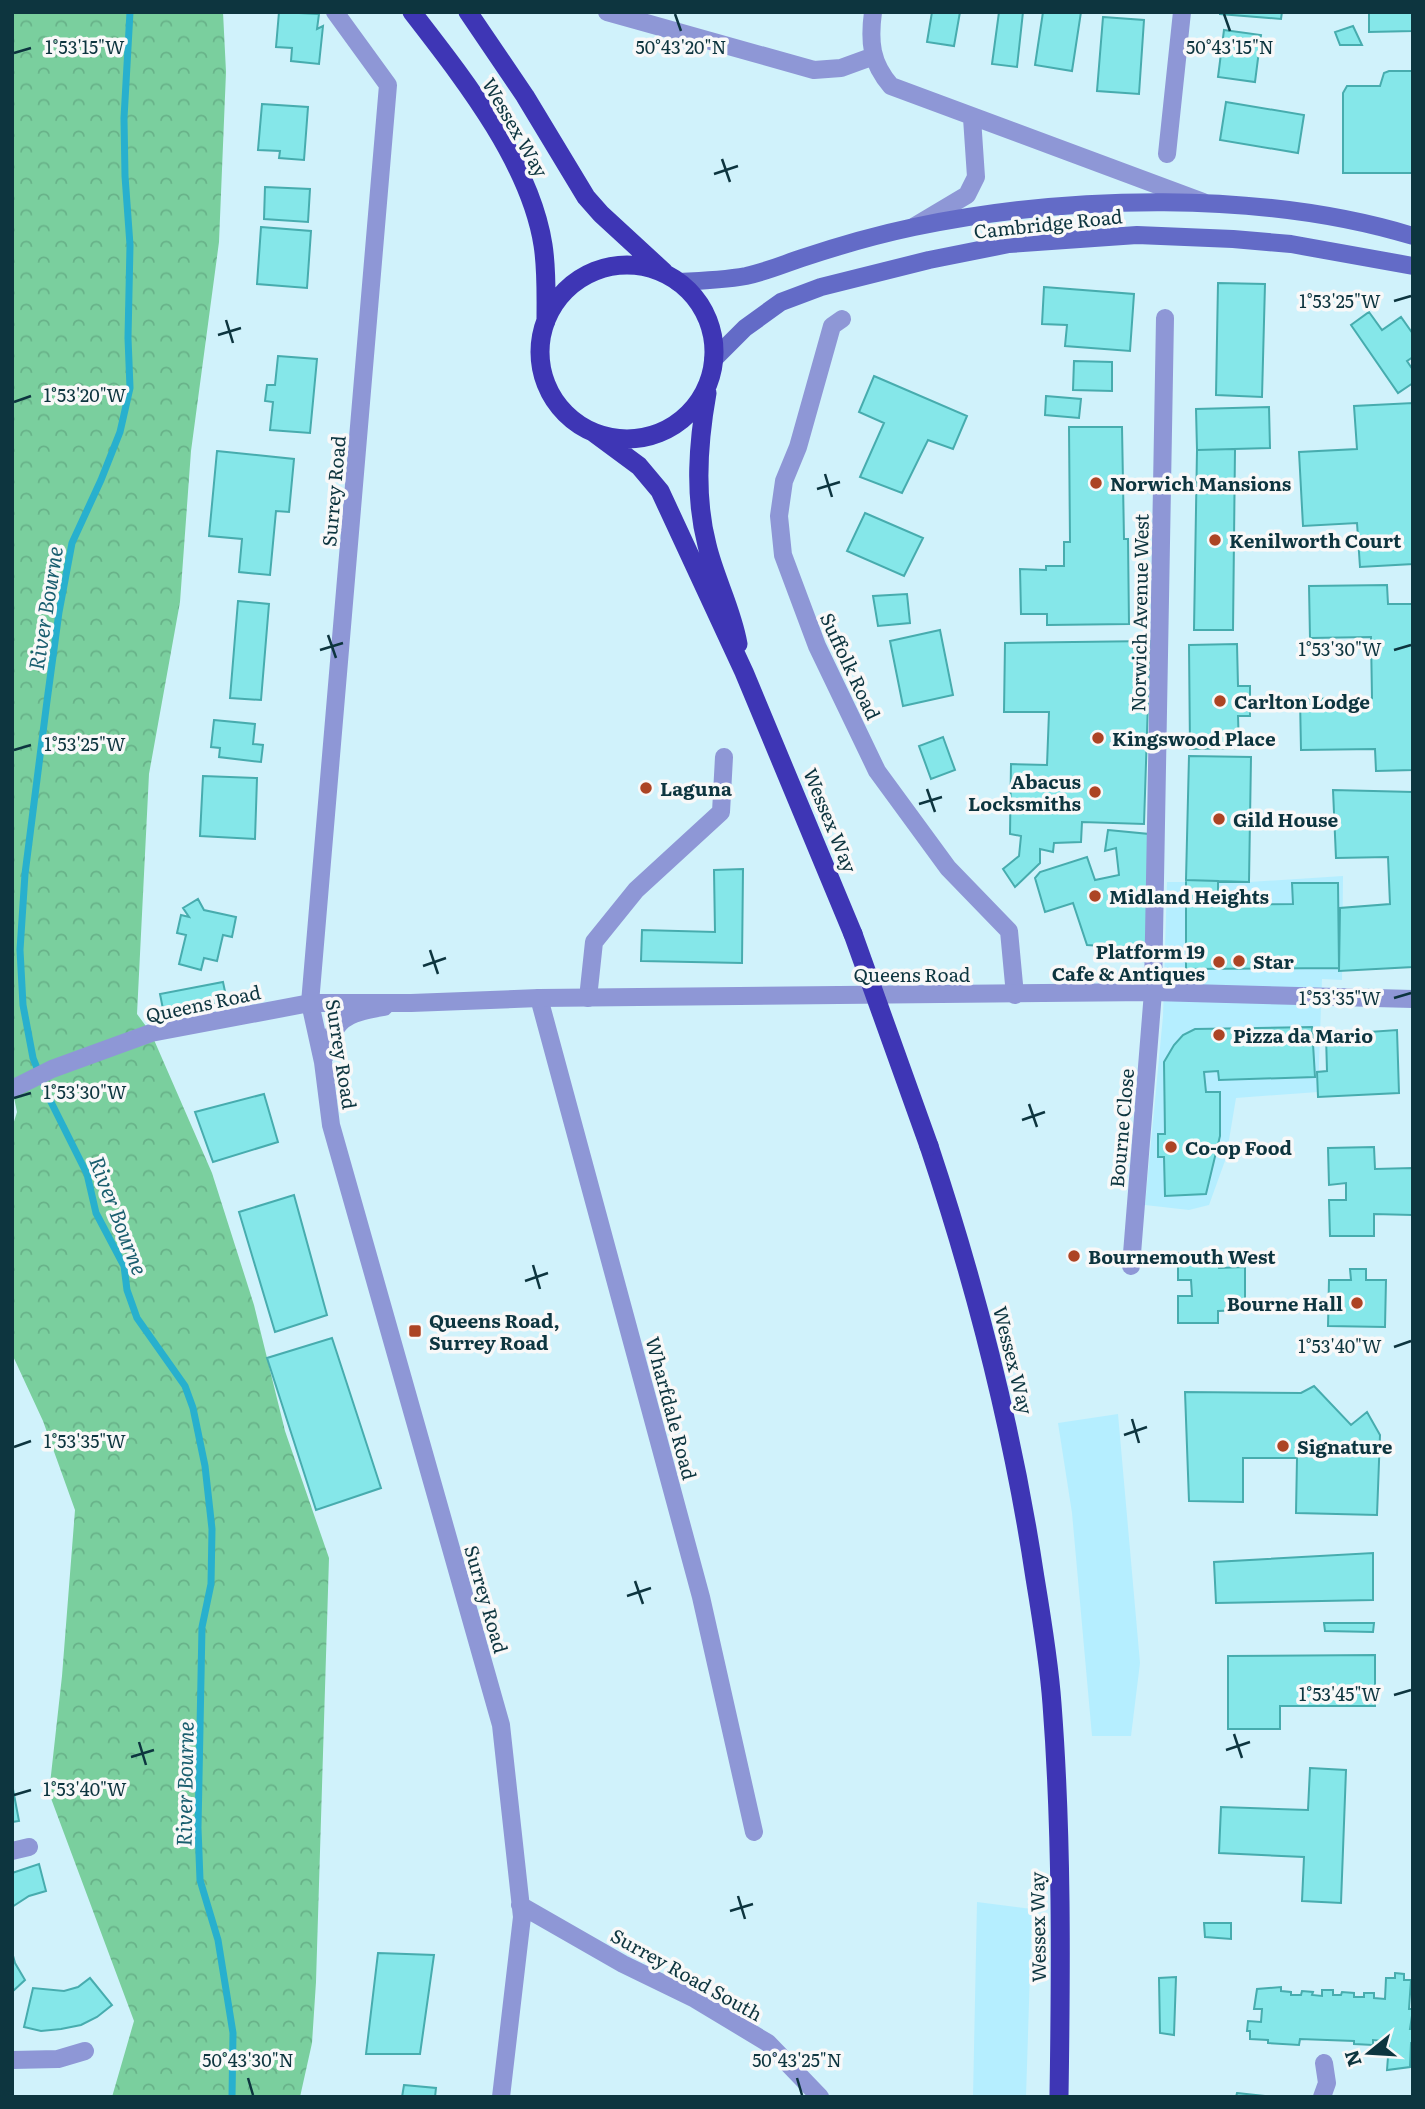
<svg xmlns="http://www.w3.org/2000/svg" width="1425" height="2109" viewBox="0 0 1425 2109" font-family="Literata,serif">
	<defs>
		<pattern id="park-crowns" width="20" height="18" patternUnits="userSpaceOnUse" patternTransform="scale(1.75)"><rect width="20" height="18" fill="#7acf9e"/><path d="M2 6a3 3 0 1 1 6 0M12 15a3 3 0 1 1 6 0" fill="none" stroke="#68b289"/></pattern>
	</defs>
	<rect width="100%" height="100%" fill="#d0f2fb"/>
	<!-- built -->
	<path fill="#b5eeff" d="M 1343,876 L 1342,980 L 1322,979 L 1318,1092 L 1236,1098 L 1226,1158 L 1209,1205 L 1189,1210 L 1145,1205 L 1163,1016 L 1167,882 L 1249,882 Z
		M 1118,1414 L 1140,1663 L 1131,1736 L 1092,1736 L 1072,1513 L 1058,1423 Z
		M 977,1902 L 1032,1909 L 1026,2097 L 973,2097 Z"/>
	<!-- park -->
	<path fill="url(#park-crowns)" d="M 12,12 L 223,12 L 226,72 L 219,242 L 191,451 L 180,602 L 149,774 L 137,1014 L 151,1033 L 212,1173 L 254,1305 L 285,1431 L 329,1558 L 316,1982 L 312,2043 L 300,2097 L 112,2097 L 134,2021 L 49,1793 L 62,1676 L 75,1510 L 43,1421 L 12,1354 L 12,1128 L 17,1112 L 12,1088 Z"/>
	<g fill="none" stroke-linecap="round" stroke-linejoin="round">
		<!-- stream -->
		<path stroke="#28b0ce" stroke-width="7" d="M 130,12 L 124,118 L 125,176 L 130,245 L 128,338 L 130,388 L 120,432 L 101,480 L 72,543 L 59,612 L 47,701 L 25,874 L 20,950 L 23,1005 L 33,1058 L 49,1098 L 87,1174 L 96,1213 L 124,1266 L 127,1290 L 137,1318 L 185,1386 L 193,1408 L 205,1466 L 212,1529 L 211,1584 L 202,1627 L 198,1828 L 200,1880 L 218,1940 L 233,2033 L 232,2097"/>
	</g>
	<!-- building -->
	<path fill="#85e7e9" stroke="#47acae" stroke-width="2" d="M 279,12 L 319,14 L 317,29 L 323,26 L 319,64 L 291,61 L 292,48 L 276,47 Z
		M 932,12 L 960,12 L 954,46 L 927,42 Z
		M 999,12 L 1023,12 L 1017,67 L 992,64 Z
		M 1043,12 L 1081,12 L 1072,71 L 1035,65 Z
		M 1220,12 L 1282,12 L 1281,19 L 1220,14 Z
		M 1369,12 L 1413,12 L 1413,31 L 1369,32 Z
		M 1103,17 L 1144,20 L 1139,94 L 1097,91 Z
		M 1353,26 L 1362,45 L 1340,45 L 1335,32 Z
		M 1224,30 L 1261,35 L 1255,82 L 1218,77 Z
		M 1389,71 L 1413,71 L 1413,173 L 1343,173 L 1343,93 L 1347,86 L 1380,86 L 1384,73 Z
		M 1226,102 L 1304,115 L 1298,153 L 1220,140 Z
		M 262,104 L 308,107 L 304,160 L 279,158 L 280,151 L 258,150 Z
		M 265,187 L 310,189 L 308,222 L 264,219 Z
		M 261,227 L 311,231 L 307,288 L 257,284 Z
		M 1218,283 L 1265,284 L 1262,397 L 1216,395 Z
		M 1044,287 L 1134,294 L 1130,351 L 1065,346 L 1067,325 L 1042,324 Z
		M 1369,312 L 1382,330 L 1401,317 L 1413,334 L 1413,357 L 1407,361 L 1413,370 L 1413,383 L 1398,393 L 1351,325 Z
		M 278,356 L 317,359 L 310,433 L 270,430 L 273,402 L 265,401 L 267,385 L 275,385 Z
		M 1074,361 L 1112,362 L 1112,391 L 1073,390 Z
		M 874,376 L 967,416 L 953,449 L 928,440 L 902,493 L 860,477 L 884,423 L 859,412 Z
		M 1046,396 L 1081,399 L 1079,418 L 1045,415 Z
		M 1413,403 L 1413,564 L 1360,567 L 1357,523 L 1303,526 L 1299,452 L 1357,449 L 1354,406 Z
		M 1269,407 L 1270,448 L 1197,450 L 1196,409 Z
		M 1069,427 L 1122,427 L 1124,539 L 1128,539 L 1129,624 L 1047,625 L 1047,614 L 1021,614 L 1020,569 L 1046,570 L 1046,566 L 1064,566 L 1064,542 L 1070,542 Z
		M 1235,449 L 1233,630 L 1194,630 L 1197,450 Z
		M 217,451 L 294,459 L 289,512 L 276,511 L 270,575 L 239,572 L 242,539 L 209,536 Z
		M 865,513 L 923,538 L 904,576 L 847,551 Z
		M 1387,585 L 1388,604 L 1413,604 L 1413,770 L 1376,771 L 1375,749 L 1301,750 L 1300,699 L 1372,698 L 1371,637 L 1310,638 L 1309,586 Z
		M 907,594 L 910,623 L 878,626 L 873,596 Z
		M 238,601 L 269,604 L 261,700 L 230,698 Z
		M 940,630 L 953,695 L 903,706 L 890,641 Z
		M 1150,641 L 1144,824 L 1082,822 L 1081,842 L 1054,843 L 1053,852 L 1040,849 L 1040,863 L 1015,887 L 1003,869 L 1019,856 L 1021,836 L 1010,834 L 1011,764 L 1047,765 L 1049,712 L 1004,712 L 1005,643 Z
		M 1237,644 L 1238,686 L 1250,686 L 1250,716 L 1238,716 L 1239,748 L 1190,749 L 1189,645 Z
		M 214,720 L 255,724 L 253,744 L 263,745 L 261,762 L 219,757 L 220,748 L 211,747 Z
		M 943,737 L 955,770 L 931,779 L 919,746 Z
		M 1189,756 L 1251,757 L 1249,882 L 1186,880 Z
		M 203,776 L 257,778 L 255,839 L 200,836 Z
		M 1333,790 L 1413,792 L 1413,967 L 1339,971 L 1340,908 L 1390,904 L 1388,857 L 1336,858 Z
		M 1108,830 L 1149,834 L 1147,949 L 1087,945 L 1073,903 L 1045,912 L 1035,878 L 1040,872 L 1087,857 L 1095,880 L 1119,875 L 1116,848 L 1105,851 Z
		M 743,869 L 742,963 L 641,961 L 642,930 L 715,932 L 714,870 Z
		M 1186,880 L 1218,881 L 1218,905 L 1293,904 L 1292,883 L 1338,883 L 1339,968 L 1186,969 Z
		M 198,899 L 204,910 L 236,917 L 232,937 L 223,935 L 217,961 L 204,958 L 201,970 L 179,964 L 186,935 L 177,933 L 181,915 L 189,917 L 183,908 Z
		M 223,982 L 227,1001 L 198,1007 L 197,1001 L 184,1004 L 183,1010 L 164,1014 L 160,994 Z
		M 1312,1027 L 1315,1077 L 1219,1080 L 1218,1071 L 1204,1072 L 1206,1092 L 1220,1092 L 1220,1136 L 1206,1194 L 1165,1196 L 1164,1157 L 1158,1157 L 1158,1134 L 1165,1134 L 1164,1062 L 1174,1045 L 1183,1035 L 1195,1029 Z
		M 1397,1030 L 1399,1093 L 1318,1097 L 1317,1072 L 1327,1071 L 1326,1035 Z
		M 264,1094 L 278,1142 L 213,1162 L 195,1112 Z
		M 1374,1147 L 1375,1169 L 1412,1168 L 1412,1215 L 1374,1214 L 1374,1236 L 1330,1236 L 1329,1200 L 1346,1200 L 1346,1183 L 1329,1185 L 1328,1148 Z
		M 294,1195 L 327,1315 L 275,1332 L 239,1212 Z
		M 1178,1253 L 1218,1253 L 1219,1268 L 1245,1267 L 1245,1310 L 1218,1311 L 1218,1323 L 1178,1323 L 1178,1296 L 1192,1296 L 1191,1280 L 1178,1280 Z
		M 1350,1269 L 1366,1269 L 1366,1280 L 1386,1280 L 1385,1327 L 1328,1326 L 1329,1280 L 1351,1280 Z
		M 332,1338 L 381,1488 L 316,1510 L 267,1358 Z
		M 1314,1386 L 1351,1425 L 1367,1412 L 1380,1435 L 1377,1515 L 1296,1513 L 1297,1458 L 1243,1458 L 1243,1502 L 1189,1501 L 1185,1392 L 1301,1393 Z
		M 1373,1553 L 1373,1600 L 1216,1603 L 1214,1562 Z
		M 1324,1623 L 1374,1623 L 1373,1632 L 1325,1631 Z
		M 1375,1655 L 1375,1706 L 1280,1706 L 1280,1729 L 1228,1729 L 1228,1656 Z
		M 1310,1768 L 1346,1770 L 1341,1903 L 1302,1901 L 1304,1857 L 1219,1853 L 1221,1807 L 1308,1810 Z
		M 12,1784 L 19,1821 L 12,1822 Z
		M 39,1864 L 46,1891 L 29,1896 L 12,1907 L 12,1873 Z
		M 1204,1923 L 1231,1923 L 1231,1939 L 1205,1937 Z
		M 12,1952 L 15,1963 L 25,1980 L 12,1992 Z
		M 378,1953 L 434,1955 L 420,2054 L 366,2054 Z
		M 1395,1973 L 1404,1974 L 1404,1980 L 1411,1980 L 1409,2009 L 1413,2009 L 1410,2029 L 1413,2029 L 1413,2042 L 1411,2043 L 1410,2067 L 1387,2070 L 1389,2044 L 1383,2044 L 1383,2041 L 1373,2040 L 1373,2045 L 1354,2044 L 1354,2041 L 1300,2039 L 1299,2045 L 1268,2043 L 1268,2040 L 1250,2039 L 1250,2031 L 1247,2031 L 1248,2021 L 1261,2022 L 1262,2009 L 1254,2009 L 1257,1989 L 1281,1987 L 1281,1991 L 1291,1992 L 1291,1995 L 1301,1995 L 1302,1991 L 1313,1992 L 1312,1995 L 1322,1996 L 1322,1990 L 1333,1990 L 1333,1995 L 1341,1995 L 1342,1992 L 1354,1993 L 1354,1997 L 1364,1997 L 1364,1993 L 1374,1993 L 1374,1998 L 1385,1999 L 1386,1978 L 1395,1978 Z
		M 1176,1977 L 1174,2035 L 1160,2033 L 1159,1978 Z
		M 90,1978 L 112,2005 L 97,2017 L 81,2025 L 61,2029 L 41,2031 L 24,2027 L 33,1988 L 64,1991 L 78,1987 Z
		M 404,2085 L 436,2088 L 435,2097 L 402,2097 Z
		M 1237,2093 L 1274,2097 L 1236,2097 Z"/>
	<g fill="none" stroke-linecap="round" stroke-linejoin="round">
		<!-- minor -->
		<path stroke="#8e97d6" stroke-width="18" d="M 335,12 L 388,85 L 310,1003 L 323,1062 L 331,1125 L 501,1725 L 522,1917 L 501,2097
			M 607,12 L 814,70 L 841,68 L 874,56
			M 873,12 C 869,42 871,63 891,86 L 1203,202
			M 1167,154 L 1182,12
			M 915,226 L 967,195 L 976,177 L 972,118
			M 842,319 L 832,326 L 798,447 L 784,481 L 779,516 L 783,555 L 817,646 L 877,771 L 948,868 L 1009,931 L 1015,995
			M 539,998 L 701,1597 L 754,1832
			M 588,998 L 594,942 L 636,890 L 721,812 L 724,757
			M 324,1058 C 336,1018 343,1014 384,1007
			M 1131,1266 L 1153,992 L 1165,318
			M 12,1851 L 29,1847
			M 520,1905 L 623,1964 L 695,1999 L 768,2043 L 820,2097
			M 12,2060 L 58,2059 L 85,2051
			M 1322,2097 L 1327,2083 L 1324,2063"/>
		<!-- tertiary -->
		<path stroke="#8e97d6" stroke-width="18" d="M 12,1089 L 52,1069 L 151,1033 L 310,1003 L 411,1003 L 539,998 L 1153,992 L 1413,999"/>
		<!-- secondary -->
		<path stroke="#636bc7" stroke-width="18" d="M 678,282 C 701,281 724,280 746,276 C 765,272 784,264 802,258 C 838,246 876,235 914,227 C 1067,195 1262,190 1413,236
			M 713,360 L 745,328 L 781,302 L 821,287 L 929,260 L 1009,244 L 1137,235 L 1233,239 L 1291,244 L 1413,266"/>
		<!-- trunk -->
		<path stroke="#3e36b5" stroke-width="19" d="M 412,12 C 463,78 530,162 543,245 C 547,270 546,296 546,321
			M 468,12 L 525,96 L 586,197 L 601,214 L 664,272
			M540 352a87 87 0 1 1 174 0a87 87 0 1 1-174 0Z
			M 707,393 C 698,443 694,495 707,545 C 715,579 732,609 738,644
			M 593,432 L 639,466 L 660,491 L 744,672 L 853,934
			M 929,1146 C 976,1287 1013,1431 1035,1578 C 1042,1620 1049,1662 1052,1704 C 1062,1835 1061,1966 1059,2097"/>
		<!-- trunk-bridge -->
		<path stroke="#3e36b5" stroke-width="19" d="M 853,934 L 929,1146"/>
	</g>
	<!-- ticks -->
	<path fill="none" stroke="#0d353f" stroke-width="2.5" d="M 675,14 L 681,31M 1224,14 L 1230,31M 14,53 L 31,48M 722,159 L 730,182M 714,174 L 738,166M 1394,301 L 1411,296M 226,320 L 233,343M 218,335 L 241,328M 14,402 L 31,396M 825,474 L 832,497M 817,489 L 840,482M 328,635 L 336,658M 320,650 L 343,643M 1394,650 L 1411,645M 14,750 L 31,745M 927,789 L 935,812M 919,804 L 942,797M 430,950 L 438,974M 423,966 L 446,958M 1394,998 L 1411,993M 14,1098 L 31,1093M 1029,1104 L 1037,1127M 1022,1120 L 1045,1112M 533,1265 L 540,1289M 525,1281 L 548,1273M 1394,1347 L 1411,1341M 1132,1419 L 1139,1443M 1124,1435 L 1147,1427M 14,1447 L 31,1441M 635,1581 L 643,1604M 627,1596 L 651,1588M 1394,1695 L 1411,1690M 1234,1734 L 1242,1758M 139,1742 L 146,1765M 1226,1750 L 1250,1742M 131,1757 L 154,1750M 14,1795 L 31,1790M 738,1896 L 745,1919M 730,1911 L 753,1904M 248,2078 L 253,2095M 797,2078 L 802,2095"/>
	<!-- markers -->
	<g fill="#ac4424" stroke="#f8f8f8" stroke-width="2.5">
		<circle cx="1096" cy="483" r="7"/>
		<circle cx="1215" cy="540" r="7"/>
		<circle cx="1220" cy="701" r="7"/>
		<circle cx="1098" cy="738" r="7"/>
		<circle cx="646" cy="788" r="7"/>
		<circle cx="1095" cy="792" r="7"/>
		<circle cx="1219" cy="819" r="7"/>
		<circle cx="1095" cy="896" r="7"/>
		<circle cx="1239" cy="961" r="7"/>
		<circle cx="1219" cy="962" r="7"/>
		<circle cx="1219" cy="1035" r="7"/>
		<circle cx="1171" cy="1147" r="7"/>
		<circle cx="1074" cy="1256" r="7"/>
		<circle cx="1357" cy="1303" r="7"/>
		<rect x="408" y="1324" width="14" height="14" rx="3.5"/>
		<circle cx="1283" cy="1446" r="7"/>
	</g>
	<g text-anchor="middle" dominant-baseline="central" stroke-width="7" stroke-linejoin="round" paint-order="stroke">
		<!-- street labels -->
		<g font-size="19" fill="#0d353f" stroke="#f8f8f8">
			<text transform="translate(516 127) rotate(60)">Wessex Way</text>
			<text transform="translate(1048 223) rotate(-6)">Cambridge Road</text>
			<text transform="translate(333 491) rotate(-85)">Surrey Road</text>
			<text transform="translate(1139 613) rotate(-89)">Norwich Avenue West</text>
			<text transform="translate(851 666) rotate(65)">Suffolk Road</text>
			<text transform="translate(831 820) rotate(68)">Wessex Way</text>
			<text x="912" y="974">Queens Road</text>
			<text transform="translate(203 1003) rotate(-12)">Queens Road</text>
			<text transform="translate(342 1054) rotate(81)">Surrey Road</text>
			<text transform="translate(1121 1128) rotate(-85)">Bourne Close</text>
			<text transform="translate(1014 1360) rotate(76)">Wessex Way</text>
			<text transform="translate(672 1408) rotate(75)">Wharfdale Road</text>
			<text transform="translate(487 1599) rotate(74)">Surrey Road</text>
			<text transform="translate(1037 1927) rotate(-91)">Wessex Way</text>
			<text transform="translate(687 1974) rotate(29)">Surrey Road South</text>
		</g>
		<!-- poi labels -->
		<g font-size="19" font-weight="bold" fill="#0d353f" stroke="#f8f8f8" text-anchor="start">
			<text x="1110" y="483">Norwich Mansions</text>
			<text x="1229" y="540">Kenilworth Court</text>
			<text x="1234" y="701">Carlton Lodge</text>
			<text x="1112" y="738">Kingswood Place</text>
			<text x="1081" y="781" text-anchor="end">Abacus<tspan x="1081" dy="22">Locksmiths</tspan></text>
			<text x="660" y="788">Laguna</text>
			<text x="1233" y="819">Gild House</text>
			<text x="1109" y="896">Midland Heights</text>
			<text x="1205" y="951" text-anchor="end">Platform 19<tspan x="1205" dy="22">Cafe &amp; Antiques</tspan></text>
			<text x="1253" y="961">Star</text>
			<text x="1233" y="1035">Pizza da Mario</text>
			<text x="1185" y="1147">Co-op Food</text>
			<text x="1088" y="1256">Bournemouth West</text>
			<text x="1343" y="1303" text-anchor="end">Bourne Hall</text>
			<text x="429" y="1320">Queens Road,<tspan x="429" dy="22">Surrey Road</tspan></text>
			<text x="1297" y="1446">Signature</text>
		</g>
		<!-- water labels -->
		<g font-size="21" font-style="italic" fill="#1a5e6f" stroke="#f8f8f8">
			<text transform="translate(44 608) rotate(-81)">River Bourne</text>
			<text transform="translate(120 1215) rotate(69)">River Bourne</text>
			<text transform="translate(183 1784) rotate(-89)">River Bourne</text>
		</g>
	</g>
	<g font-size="18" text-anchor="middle" fill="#0d353f" stroke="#f8f8f8" stroke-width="7" stroke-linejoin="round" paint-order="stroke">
		<text x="85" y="54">1°53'15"W</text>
		<text x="681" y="54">50°43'20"N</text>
		<text x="1230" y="54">50°43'15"N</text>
		<text x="1340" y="308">1°53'25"W</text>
		<text x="85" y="402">1°53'20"W</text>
		<text x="1340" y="656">1°53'30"W</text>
		<text x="85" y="751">1°53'25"W</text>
		<text x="1340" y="1005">1°53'35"W</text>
		<text x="85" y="1099">1°53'30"W</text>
		<text x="1340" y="1353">1°53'40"W</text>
		<text x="85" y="1448">1°53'35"W</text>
		<text x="1340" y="1701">1°53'45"W</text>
		<text x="85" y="1796">1°53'40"W</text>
		<text x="248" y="2067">50°43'30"N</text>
		<text x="797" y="2067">50°43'25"N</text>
	</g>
	<!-- border -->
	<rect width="1425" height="2109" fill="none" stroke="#0d353f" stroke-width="28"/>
	<!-- north arrow -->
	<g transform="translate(1369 2053) rotate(252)" stroke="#f8f8f8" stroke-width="5" paint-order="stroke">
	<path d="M0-5L12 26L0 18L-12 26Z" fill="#0d353f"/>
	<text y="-10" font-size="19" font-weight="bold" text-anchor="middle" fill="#0d353f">N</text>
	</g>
</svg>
